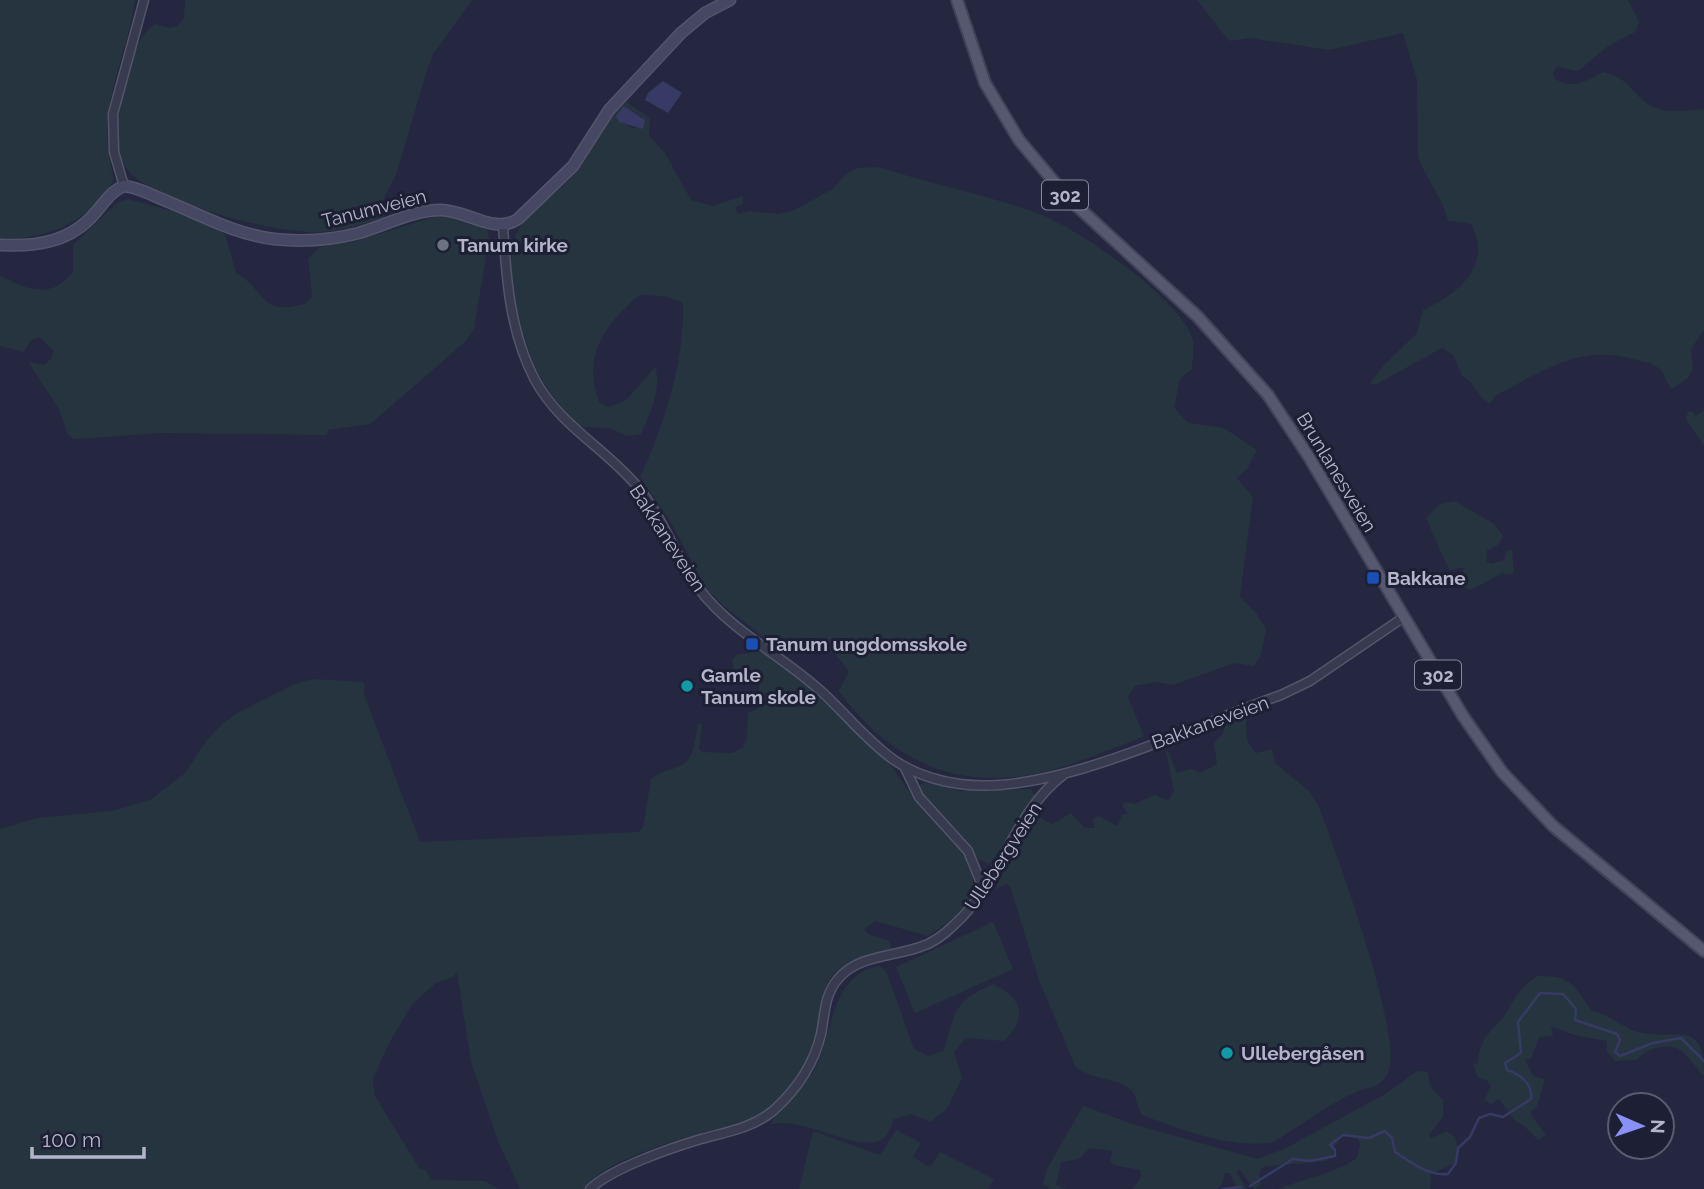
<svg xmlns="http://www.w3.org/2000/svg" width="1704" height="1189" viewBox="0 0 1704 1189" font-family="Raleway,sans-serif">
	<rect width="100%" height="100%" fill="#24273f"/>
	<!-- green -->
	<path fill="#263440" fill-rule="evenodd" d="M 0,0 L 135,0 C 125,68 94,106 114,179 C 91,222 46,240 0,239 Z
		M 185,0 L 472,0 L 433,54 L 427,70 L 396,175 L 381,204 L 385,211 L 384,217 C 365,224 341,231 321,232 C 280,235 150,202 126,168 C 112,149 119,111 124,90 C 130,65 134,39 155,24 L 170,28 L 178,26 L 184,17 Z
		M 1197,0 L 1628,0 L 1639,22 L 1635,32 L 1608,46 L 1578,71 L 1557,67 L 1553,72 L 1555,79 C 1573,90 1587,81 1603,72 C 1622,76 1627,84 1639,97 C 1656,115 1682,112 1704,109 L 1704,330 L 1691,349 L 1693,370 L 1688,378 L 1672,389 C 1665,382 1665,372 1657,367 C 1651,363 1644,362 1637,360 C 1580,343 1545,370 1495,396 L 1490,403 C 1477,398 1475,381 1462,376 L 1453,355 L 1442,348 L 1375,385 L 1370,383 L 1384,365 L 1417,333 L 1423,310 C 1458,294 1493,266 1471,224 L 1448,221 C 1443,197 1425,179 1418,156 L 1417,80 L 1403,33 L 1330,50 L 1249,38 L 1229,41 Z
		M 626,102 L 650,118 L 649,136 L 665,153 L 691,200 L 713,206 L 743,196 L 743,203 L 735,208 L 738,214 L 749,211 L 778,214 L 792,211 L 833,189 L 845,175 L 857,168 L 879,167 C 930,184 983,194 1034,212 C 1075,226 1177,296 1192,337 C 1195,345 1192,360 1192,369 L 1180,379 L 1174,407 L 1188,423 L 1224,428 L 1257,450 L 1247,469 L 1237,478 L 1253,497 L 1240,597 L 1256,613 L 1266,629 L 1261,655 L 1254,666 L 1234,663 L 1173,685 L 1156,682 L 1135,686 L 1128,697 L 1144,736 L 1136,740 C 1103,751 1069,768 1034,774 C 951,790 887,757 839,691 L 849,671 L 835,654 L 821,645 L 805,640 L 779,644 L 766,639 L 725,607 L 705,587 L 672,524 L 640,477 C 664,426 685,360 683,303 L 664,296 L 640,295 C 605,323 582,356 599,402 L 609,407 L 626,400 L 655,367 C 662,388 650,415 641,434 L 627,436 L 610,428 L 579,427 C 562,409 545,389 535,366 C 520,331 496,256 523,223 C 539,204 561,190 577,171 C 594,150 601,116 626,102 ZM 624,106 L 642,117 L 635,129 L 617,120 Z
		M 128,199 L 172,211 L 225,234 L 236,273 C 267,290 257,316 305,304 L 312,296 L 308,259 L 319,247 L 353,242 L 438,216 L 456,217 L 487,229 L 489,238 L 474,329 L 465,342 L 370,424 L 328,430 L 327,435 L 162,433 L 74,439 L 68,435 L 59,409 L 28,362 L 45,365 L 52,357 L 53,350 L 39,337 L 30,341 L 24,352 L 0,346 L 0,276 C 30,290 50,300 73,272 L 73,245 L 118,202 Z
		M 1704,410 L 1704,446 L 1686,419 L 1688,412 L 1692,411 L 1696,416 Z
		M 1455,501 L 1494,524 L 1503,536 L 1498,545 L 1487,550 L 1486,562 L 1492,564 L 1504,560 L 1507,551 L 1512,550 L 1514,572 L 1510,575 L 1502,573 L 1471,590 L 1461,586 L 1459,575 L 1466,567 L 1449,570 L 1426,518 L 1440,504 Z
		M 758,651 C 790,660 863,735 887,761 C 898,773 905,788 916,800 C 936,823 971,848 973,881 C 975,906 946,924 928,936 L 875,921 L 864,929 L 868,934 L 889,941 L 892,949 C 797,968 837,1002 805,1064 C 798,1080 784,1094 771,1106 C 752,1124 727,1126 703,1133 C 670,1142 604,1161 583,1189 L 520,1189 L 498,1141 L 471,1062 L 457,972 L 453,977 L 436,983 L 413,1003 L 389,1043 L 373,1079 L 374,1094 L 419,1168 L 426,1170 L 431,1180 L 485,1181 L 498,1189 L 0,1189 L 0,829 L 37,818 L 112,811 L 150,800 L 184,774 L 208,739 L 222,724 L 239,712 L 295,684 L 314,679 L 363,682 L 365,685 L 364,694 L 420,842 L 639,832 L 643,827 L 651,779 C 661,769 683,770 690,757 C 695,749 696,733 698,723 L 702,724 L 699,749 L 702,752 L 732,753 L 743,747 L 747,737 L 748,713 L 759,708 L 759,683 L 748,685 L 736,679 L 732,660 L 736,655 Z
		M 1243,716 L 1247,718 C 1244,733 1246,742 1256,753 L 1272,749 L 1275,763 L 1309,791 L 1318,805 C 1334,846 1407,1043 1387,1075 C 1379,1088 1368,1087 1356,1092 C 1327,1105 1300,1126 1274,1142 C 1233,1150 1180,1129 1142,1115 C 1136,1107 1138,1097 1131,1090 C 1116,1076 1091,1081 1075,1066 L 1039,980 L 1010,886 L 1006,884 L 995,890 L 1010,857 L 1033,824 L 1034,814 L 1052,824 L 1071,813 L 1085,828 L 1095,828 L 1092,819 L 1098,816 L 1117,826 L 1123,814 L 1128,814 L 1122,805 L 1126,802 L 1134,804 L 1155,795 L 1168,801 L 1174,792 L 1166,751 L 1168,751 L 1177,773 L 1191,769 L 1200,773 L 1217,764 L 1214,743 L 1223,733 L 1227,721 Z
		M 925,782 L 959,791 L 1031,789 L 1035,796 L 990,864 L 979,860 L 963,837 L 927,800 L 919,786 Z
		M 993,922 L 1013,969 L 915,1013 L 896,967 Z
		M 880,966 L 887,973 L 914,1049 L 928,1056 L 944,1050 C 956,1010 953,1002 993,984 C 1023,999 1028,1016 1004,1041 L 966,1038 L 954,1052 L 962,1078 L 947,1109 L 930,1122 L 912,1114 L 894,1119 C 891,1126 889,1134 884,1138 C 862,1156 806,1116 771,1124 C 777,1107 801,1091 812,1074 C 834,1038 828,974 880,966 Z
		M 1537,976 C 1573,975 1574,986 1592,1011 C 1611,1015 1623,1029 1642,1033 C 1681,1040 1704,1019 1704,1076 C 1688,1060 1682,1040 1656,1048 C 1647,1051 1643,1053 1637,1060 L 1615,1061 L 1607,1052 L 1607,1041 L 1574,1035 L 1551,1026 L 1553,1036 L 1539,1037 L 1531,1059 L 1525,1059 L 1533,1076 L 1545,1079 L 1537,1107 L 1531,1111 L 1532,1116 L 1546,1135 L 1538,1140 L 1522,1124 L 1516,1122 L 1501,1102 L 1498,1099 L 1492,1104 L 1484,1100 L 1491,1086 L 1487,1080 L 1478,1078 L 1473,1064 L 1478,1063 C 1480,1033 1494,1032 1508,1010 C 1520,990 1518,991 1537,976 Z
		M 1417,1071 L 1428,1072 L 1430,1086 L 1443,1100 L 1443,1117 L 1429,1135 L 1431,1138 L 1447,1131 L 1455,1137 L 1459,1153 L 1456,1163 L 1431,1174 L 1430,1189 L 1278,1189 C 1305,1178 1334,1174 1357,1158 L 1360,1145 L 1358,1139 L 1343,1135 L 1334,1147 L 1332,1157 L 1326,1161 L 1263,1167 L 1259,1173 L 1261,1184 L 1254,1189 L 1239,1169 L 1237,1173 L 1247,1189 L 1237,1189 L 1230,1173 L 1225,1173 L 1222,1185 L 1217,1189 L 1133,1189 L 1141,1177 L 1140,1170 L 1113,1165 L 1110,1160 L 1113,1151 L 1090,1148 L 1079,1159 L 1061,1162 L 1056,1185 L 1066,1189 L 1052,1189 L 1043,1184 L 1047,1169 L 1083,1106 L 1136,1125 L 1258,1159 L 1286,1148 L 1385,1094 Z
		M 896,1130 L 921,1143 L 913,1157 L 930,1167 L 940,1152 L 994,1179 L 988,1189 L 799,1189 L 813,1131 L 880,1155 Z"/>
	<!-- water -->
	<path fill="#363a64" d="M 663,81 L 682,93 L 668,113 L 645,100 L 648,93 Z
		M 624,106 L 645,120 L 643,129 L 619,122 L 616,116 Z"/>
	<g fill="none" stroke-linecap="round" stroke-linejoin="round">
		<!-- stream -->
		<path stroke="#363a64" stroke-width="2.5" d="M 1250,1186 L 1293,1159 L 1310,1161 L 1335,1156 L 1335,1150 L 1330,1145 L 1343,1135 L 1369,1138 L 1385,1131 L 1392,1138 L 1395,1152 C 1411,1162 1427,1176 1448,1174 L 1456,1163 L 1458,1148 L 1470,1137 L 1479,1118 L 1490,1114 L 1503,1117 L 1531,1099 C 1533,1084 1520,1074 1507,1070 L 1505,1063 L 1521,1053 L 1518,1022 L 1540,993 L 1563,994 L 1576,1009 L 1575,1020 L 1617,1034 L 1620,1040 L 1615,1052 L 1620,1056 L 1653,1043 L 1681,1038 L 1704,1061
			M 1222,1189 L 1241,1187"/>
		<!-- tertiary casing -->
		<g stroke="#53556a" stroke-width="11">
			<path id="tertiary" d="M 124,186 L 114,152 L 113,114 L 144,0
				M 503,225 C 506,278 510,333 535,380 C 560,426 605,448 637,486 C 664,518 675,558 700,590 C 732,632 783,656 822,692 C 846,714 867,741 894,760 C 913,773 937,781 960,784 C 1052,797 1192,726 1281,695 L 1310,681 L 1404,617
				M 904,766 L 919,797 L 968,851 L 984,890
				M 590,1189 C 612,1168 671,1148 701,1139 C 727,1132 753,1128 774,1110 C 796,1090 814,1064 821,1034 C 825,1015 824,995 838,979 C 858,955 892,957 920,947 C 934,943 945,934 955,924 C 1001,882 1013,813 1063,775"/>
		</g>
		<!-- secondary casing -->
		<g stroke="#53556a" stroke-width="13">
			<path id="secondary" d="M 0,245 C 37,247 71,242 96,212 C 104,203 111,191 124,186 C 137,187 147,193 159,198 C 197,213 233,234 274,239 C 302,242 332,240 359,233 C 386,225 413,210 441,210 C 467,210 495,235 518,219 L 573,166 L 609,110 L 681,33 L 705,13 L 730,0"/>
		</g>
		<!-- primary casing -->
		<g stroke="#414358" stroke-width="14">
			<path id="primary" d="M 957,0 L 985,83 L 1019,140 L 1066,196 L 1198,317 L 1268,395 L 1309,457 L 1463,716 L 1502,772 L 1553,826 L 1704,951"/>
		</g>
		<!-- tertiary -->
		<use href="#tertiary" stroke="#383a4f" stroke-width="8"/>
		<!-- secondary -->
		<use href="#secondary" stroke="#464762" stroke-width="10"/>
		<!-- primary -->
		<use href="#primary" stroke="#56586f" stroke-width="10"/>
	</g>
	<!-- markers -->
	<circle fill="#6b7280" stroke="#1d1f34" stroke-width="2.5" cx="443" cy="245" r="7"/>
	<g fill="#1a4fb4" stroke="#1d1f34" stroke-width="2.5">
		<rect x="1366" y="571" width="14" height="14" rx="3.5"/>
		<rect x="745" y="637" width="14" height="14" rx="3.5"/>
	</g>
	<g fill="#0f9aa8" stroke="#1d1f34" stroke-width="2.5">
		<circle cx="687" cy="686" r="7"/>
		<circle cx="1227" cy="1053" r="7"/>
	</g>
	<g text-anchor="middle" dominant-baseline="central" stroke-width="6" stroke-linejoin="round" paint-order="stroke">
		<!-- shield labels -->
		<g fill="#1d1f34" stroke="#87889d" stroke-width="2">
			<rect x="1042" y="180.5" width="46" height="29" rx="5"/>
			<rect x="1415" y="660.5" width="46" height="29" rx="5"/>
		</g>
		<g font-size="18" font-weight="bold" fill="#b4b5ca">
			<text x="1065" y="195">302</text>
			<text x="1438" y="675">302</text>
		</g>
		<!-- street labels -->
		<g font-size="19" fill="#b4b5ca" stroke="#1d1f34">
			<text transform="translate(374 208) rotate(-14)">Tanumveien</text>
			<text transform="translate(1337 472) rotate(59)">Brunlanesveien</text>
			<text transform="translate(668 538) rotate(57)">Bakkaneveien</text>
			<text transform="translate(1210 722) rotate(-20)">Bakkaneveien</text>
			<text transform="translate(1003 856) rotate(-57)">Ullebergveien</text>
		</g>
		<!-- poi labels -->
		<g font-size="19" font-weight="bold" fill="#b4b5ca" stroke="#1d1f34" text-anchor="start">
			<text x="457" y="245">Tanum kirke</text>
			<text x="1387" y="578">Bakkane</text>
			<text x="766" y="644">Tanum ungdomsskole</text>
			<text x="701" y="675">Gamle<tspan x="701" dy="22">Tanum skole</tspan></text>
			<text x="1241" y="1053">Ullebergåsen</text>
		</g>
	</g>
	<!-- north arrow -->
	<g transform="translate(1641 1126) rotate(92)"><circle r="33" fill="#1d1f34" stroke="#595b70" stroke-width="2"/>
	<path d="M0-5L12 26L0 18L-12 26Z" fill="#8990fa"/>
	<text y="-10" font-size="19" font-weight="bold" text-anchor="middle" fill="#b4b5ca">N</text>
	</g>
	<!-- scale -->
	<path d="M32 1147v10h112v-10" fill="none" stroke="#b4b5ca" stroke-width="3.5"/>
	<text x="42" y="1147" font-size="21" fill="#b4b5ca" stroke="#1d1f34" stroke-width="5" paint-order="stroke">100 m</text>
</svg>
